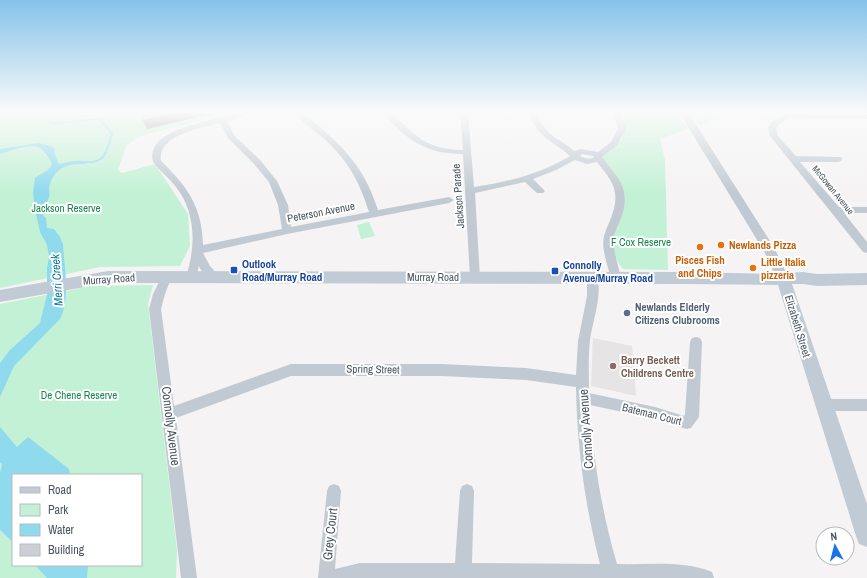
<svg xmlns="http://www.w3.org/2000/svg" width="867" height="578" viewBox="0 0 867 578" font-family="'Archivo Narrow',sans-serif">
	<rect width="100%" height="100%" fill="#f5f3f3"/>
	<!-- education -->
	<path fill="#e6e4e5" d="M 593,338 L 632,346 L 636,396 L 591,386 Z"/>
	<!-- green -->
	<path fill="#c3f1d5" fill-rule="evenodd" d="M 0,112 L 246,112 L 231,116 L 228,113 L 137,137 L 126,146 L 118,170 L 122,173 L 155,164 L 188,214 L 190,246 L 180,266 L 100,267 L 0,288 Z
		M 620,112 L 677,112 L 688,129 L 660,139 L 665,160 L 668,270 L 623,269 C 608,251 614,234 621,213 C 623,209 625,203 625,198 C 624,185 611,172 603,161 L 602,157 L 622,139 L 625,122 Z
		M 712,112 L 727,112 L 700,125 L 696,119 Z
		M 369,222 L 375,236 L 361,239 L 357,225 Z
		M 153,285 L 148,304 L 177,550 L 176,578 L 0,578 L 0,304 L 92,286 ZM 13,475 L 141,475 L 141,565 L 13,565 Z"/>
	<!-- water -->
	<path fill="#90daee" d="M 38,143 L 51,146 L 55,149 L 54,152 L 59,164 C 69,162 77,159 87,162 L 84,164 C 66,163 53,169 49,188 C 49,191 50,194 49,197 C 47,204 43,208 43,215 L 46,218 L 47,228 L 54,229 L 60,237 L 63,244 C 64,268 71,297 60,319 L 14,366 L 0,397 L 0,363 L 10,350 L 40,323 L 47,295 L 47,268 L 49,256 L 47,245 L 40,232 L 35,210 L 33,193 L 35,178 L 49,169 L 52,164 C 50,159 44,149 38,147 C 29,144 9,151 0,154 L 0,149 Z
		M 0,427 L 17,447 L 28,437 L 69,469 L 70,475 L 13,475 L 13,542 L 0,530 L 0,473 L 2,464 L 0,462 Z
		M 35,565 L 88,565 L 87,578 L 47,578 Z"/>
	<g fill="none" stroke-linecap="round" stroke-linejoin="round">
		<!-- stream -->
		<path stroke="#90daee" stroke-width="2" d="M 58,112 L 49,116 L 47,121 L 54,123 L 100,119 L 112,134 C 106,152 106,164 84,162"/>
		<!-- minor -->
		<path fill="#c1cad2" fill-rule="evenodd" d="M 245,112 L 258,112 L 227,121 L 234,135 L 260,160 L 277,181 L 288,205 L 291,227 L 369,212 C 359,180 347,159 322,137 C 312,129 301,121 293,112 L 302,112 C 340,144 362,161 378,210 L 449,197 L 454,200 L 449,203 L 287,234 L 203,253 L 210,266 L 219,276 L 218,279 L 210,279 L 202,272 L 199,266 L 195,279 L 187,279 L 186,276 C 196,247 196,212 176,187 C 169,178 160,171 153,162 C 151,154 153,148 158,142 C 173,126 223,117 245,112 ZM 220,123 L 228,138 L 254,164 L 269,182 L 278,205 L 282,229 L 203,245 C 202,207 188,187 161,161 C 157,135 201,128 220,123 Z
			M 382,112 L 391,112 C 417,136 424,149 463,150 L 460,112 L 468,112 L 474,187 C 507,182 541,174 570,156 C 551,139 538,139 529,112 L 537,112 C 545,137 557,136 574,151 L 581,149 L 598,152 L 611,142 L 618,129 L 613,112 L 621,112 L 626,129 L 617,145 L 602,157 C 616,176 630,186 623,212 C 621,220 616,228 614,236 C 612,249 619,266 621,279 L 620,282 L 612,282 L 611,279 C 608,266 601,249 604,236 C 606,228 611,220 613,212 C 620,189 611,180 597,162 L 587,164 L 575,160 L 556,170 L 533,179 L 545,191 L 543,193 L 537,193 L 525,182 L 475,193 L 480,278 L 479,281 L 471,281 L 470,278 L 463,154 C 426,154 406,140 382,112 ZM 582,154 L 593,156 L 594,157 C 589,160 584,158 580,156 Z
			M 788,114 L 867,115 L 867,119 L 789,118 L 778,125 L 776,128 L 778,136 L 796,156 L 841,157 L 842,159 L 841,161 L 838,162 L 800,162 L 839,207 L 867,207 L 867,213 L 844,213 L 867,242 L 867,253 L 863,252 L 770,136 L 768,128 L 772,121 Z
			M 167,272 L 171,273 L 172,276 L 165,294 L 161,309 L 174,406 L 291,364 L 441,364 L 526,368 L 576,375 L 578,341 L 587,296 L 587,278 L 588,275 L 596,275 C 604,291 592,323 590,340 C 588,358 589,376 589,393 L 655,407 L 684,416 L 685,414 L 690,342 L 692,338 L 696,337 L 700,338 L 702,342 L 699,417 L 691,428 L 686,429 L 655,419 L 590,405 C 593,459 602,513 617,564 C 647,565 683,560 712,572 L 714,578 L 318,578 L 327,491 L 329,486 L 334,484 L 339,486 L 341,491 L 335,569 L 360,563 L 455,563 L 460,491 L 462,486 L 467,484 L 472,486 L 474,491 L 472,563 L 600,564 C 585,506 577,447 576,387 L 526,380 L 441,376 L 291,376 L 176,418 L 197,578 L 181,578 L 149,309 L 153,294 L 162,276 L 163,273 Z
			M 823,399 L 867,399 L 867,411 L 823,411 L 818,409 L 816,405 L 818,401 Z"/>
		<!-- tertiary -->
		<path fill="#c1cad2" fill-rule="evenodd" d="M 679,112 L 688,112 L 775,249 L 789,279 L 788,282 L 783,284 L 778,282 L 765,253 Z"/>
		<!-- secondary -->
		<path fill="#c1cbd6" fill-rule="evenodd" d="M 108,271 L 687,272 L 770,274 L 803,272 L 817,274 L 867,273 L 867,285 L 817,286 L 803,284 L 792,284 L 867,504 L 867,547 L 859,544 L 856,536 L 778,285 L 687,284 L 108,283 L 0,302 L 0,290 Z"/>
	</g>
	<!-- shaded-wall -->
	<path fill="#909195" d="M 180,112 L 220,112 L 147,129 L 143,121 Z"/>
	<!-- building -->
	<path fill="#cdcfd5" stroke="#909195" d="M 141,112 L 180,112 L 143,121 Z"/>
	<!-- sky -->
	<linearGradient id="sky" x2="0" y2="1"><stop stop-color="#85c3ea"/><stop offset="0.58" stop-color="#fafafa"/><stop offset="1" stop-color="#fafafa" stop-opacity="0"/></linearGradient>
	<rect width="867" height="193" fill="url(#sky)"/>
	<!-- markers -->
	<g fill="#e8710a" stroke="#fff" stroke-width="1.5">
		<circle cx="721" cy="245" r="4"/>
		<circle cx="700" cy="247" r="4"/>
		<circle cx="753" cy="268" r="4"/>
	</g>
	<g fill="#1a4fb4" stroke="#fff" stroke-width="1.5">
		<rect x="230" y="266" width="8" height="8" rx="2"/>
		<rect x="551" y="267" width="8" height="8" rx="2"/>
	</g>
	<circle fill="#5c6f8a" stroke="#fff" stroke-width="1.5" cx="627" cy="313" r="4"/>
	<circle fill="#8d6e63" stroke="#fff" stroke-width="1.5" cx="613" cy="366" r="4"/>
	<g text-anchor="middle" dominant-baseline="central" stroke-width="4" stroke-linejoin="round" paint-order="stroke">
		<!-- far-street labels -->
		<g font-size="9" fill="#4a5661" stroke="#fff">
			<text transform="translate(833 190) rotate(51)">McGowan Avenue</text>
		</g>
		<!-- street labels -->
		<g font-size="11" fill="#4a5661" stroke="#fff">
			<text transform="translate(458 196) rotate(-94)">Jackson Parade</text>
			<text transform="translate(321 212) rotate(-11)">Peterson Avenue</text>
			<text x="433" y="277">Murray Road</text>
			<text transform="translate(109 279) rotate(-4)">Murray Road</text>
			<text transform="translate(798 326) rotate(73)">Elizabeth Street</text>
			<text transform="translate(373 369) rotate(1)">Spring Street</text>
			<text transform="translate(652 414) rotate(14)">Bateman Court</text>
		</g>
		<!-- park labels -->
		<g font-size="11" fill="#17864f" stroke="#fff">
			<text x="66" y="208">Jackson Reserve</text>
			<text x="641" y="242">F Cox Reserve</text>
			<text x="79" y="395">De Chene Reserve</text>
		</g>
		<!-- food labels -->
		<g font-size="11" font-weight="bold" fill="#c56008" stroke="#fff" text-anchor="start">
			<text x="729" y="245">Newlands Pizza</text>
			<text x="700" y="260" text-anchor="middle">Pisces Fish<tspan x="700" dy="13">and Chips</tspan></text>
			<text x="761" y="262">Little Italia<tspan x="761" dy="13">pizzeria</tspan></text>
		</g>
		<!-- transit labels -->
		<g font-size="11" font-weight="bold" fill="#164399" stroke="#fff" text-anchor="start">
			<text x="242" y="264">Outlook<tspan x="242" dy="13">Road/Murray Road</tspan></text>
			<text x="563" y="265">Connolly<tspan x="563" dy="13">Avenue/Murray Road</tspan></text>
		</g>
		<!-- service labels -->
		<g font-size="11" font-weight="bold" fill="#4e5e75" stroke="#fff" text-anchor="start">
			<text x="635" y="307">Newlands Elderly<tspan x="635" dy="13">Citizens Clubrooms</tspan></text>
		</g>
		<!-- education labels -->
		<g font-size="11" font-weight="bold" fill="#785e54" stroke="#fff" text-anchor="start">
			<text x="621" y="360">Barry Beckett<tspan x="621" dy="13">Childrens Centre</tspan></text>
		</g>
		<!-- water labels -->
		<g font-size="12" font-style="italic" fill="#0c7c9b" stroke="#fff">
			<text transform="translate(57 280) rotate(-94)">Merri Creek</text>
		</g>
		<!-- near-street labels -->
		<g font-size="13" fill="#4a5661" stroke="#fff">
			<text transform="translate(171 426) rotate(83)">Connolly Avenue</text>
			<text transform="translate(586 429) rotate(-94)">Connolly Avenue</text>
			<text transform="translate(330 534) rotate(-84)">Grey Court</text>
		</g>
	</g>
	<!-- legend -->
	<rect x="12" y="474" width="130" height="92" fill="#ffffff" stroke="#b7bbc0"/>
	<rect x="20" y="487" width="20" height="6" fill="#c1cbd6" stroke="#b7bbc0"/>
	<text x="48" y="494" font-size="12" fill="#4a5661">Road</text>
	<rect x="20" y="504" width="20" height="12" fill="#c3f1d5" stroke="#b7bbc0"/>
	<text x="48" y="514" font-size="12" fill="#4a5661">Park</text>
	<rect x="20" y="524" width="20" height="12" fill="#90daee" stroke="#b7bbc0"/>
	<text x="48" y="534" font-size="12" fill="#4a5661">Water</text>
	<rect x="20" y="544" width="20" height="12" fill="#cdcfd5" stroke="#b7bbc0"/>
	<text x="48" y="554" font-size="12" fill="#4a5661">Building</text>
	<!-- north arrow -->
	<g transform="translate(835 546) rotate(353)"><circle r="19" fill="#ffffff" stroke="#b7bbc0"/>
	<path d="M0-3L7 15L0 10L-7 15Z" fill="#1a73e8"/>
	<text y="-6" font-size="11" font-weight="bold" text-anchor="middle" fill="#4a5661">N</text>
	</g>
</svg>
